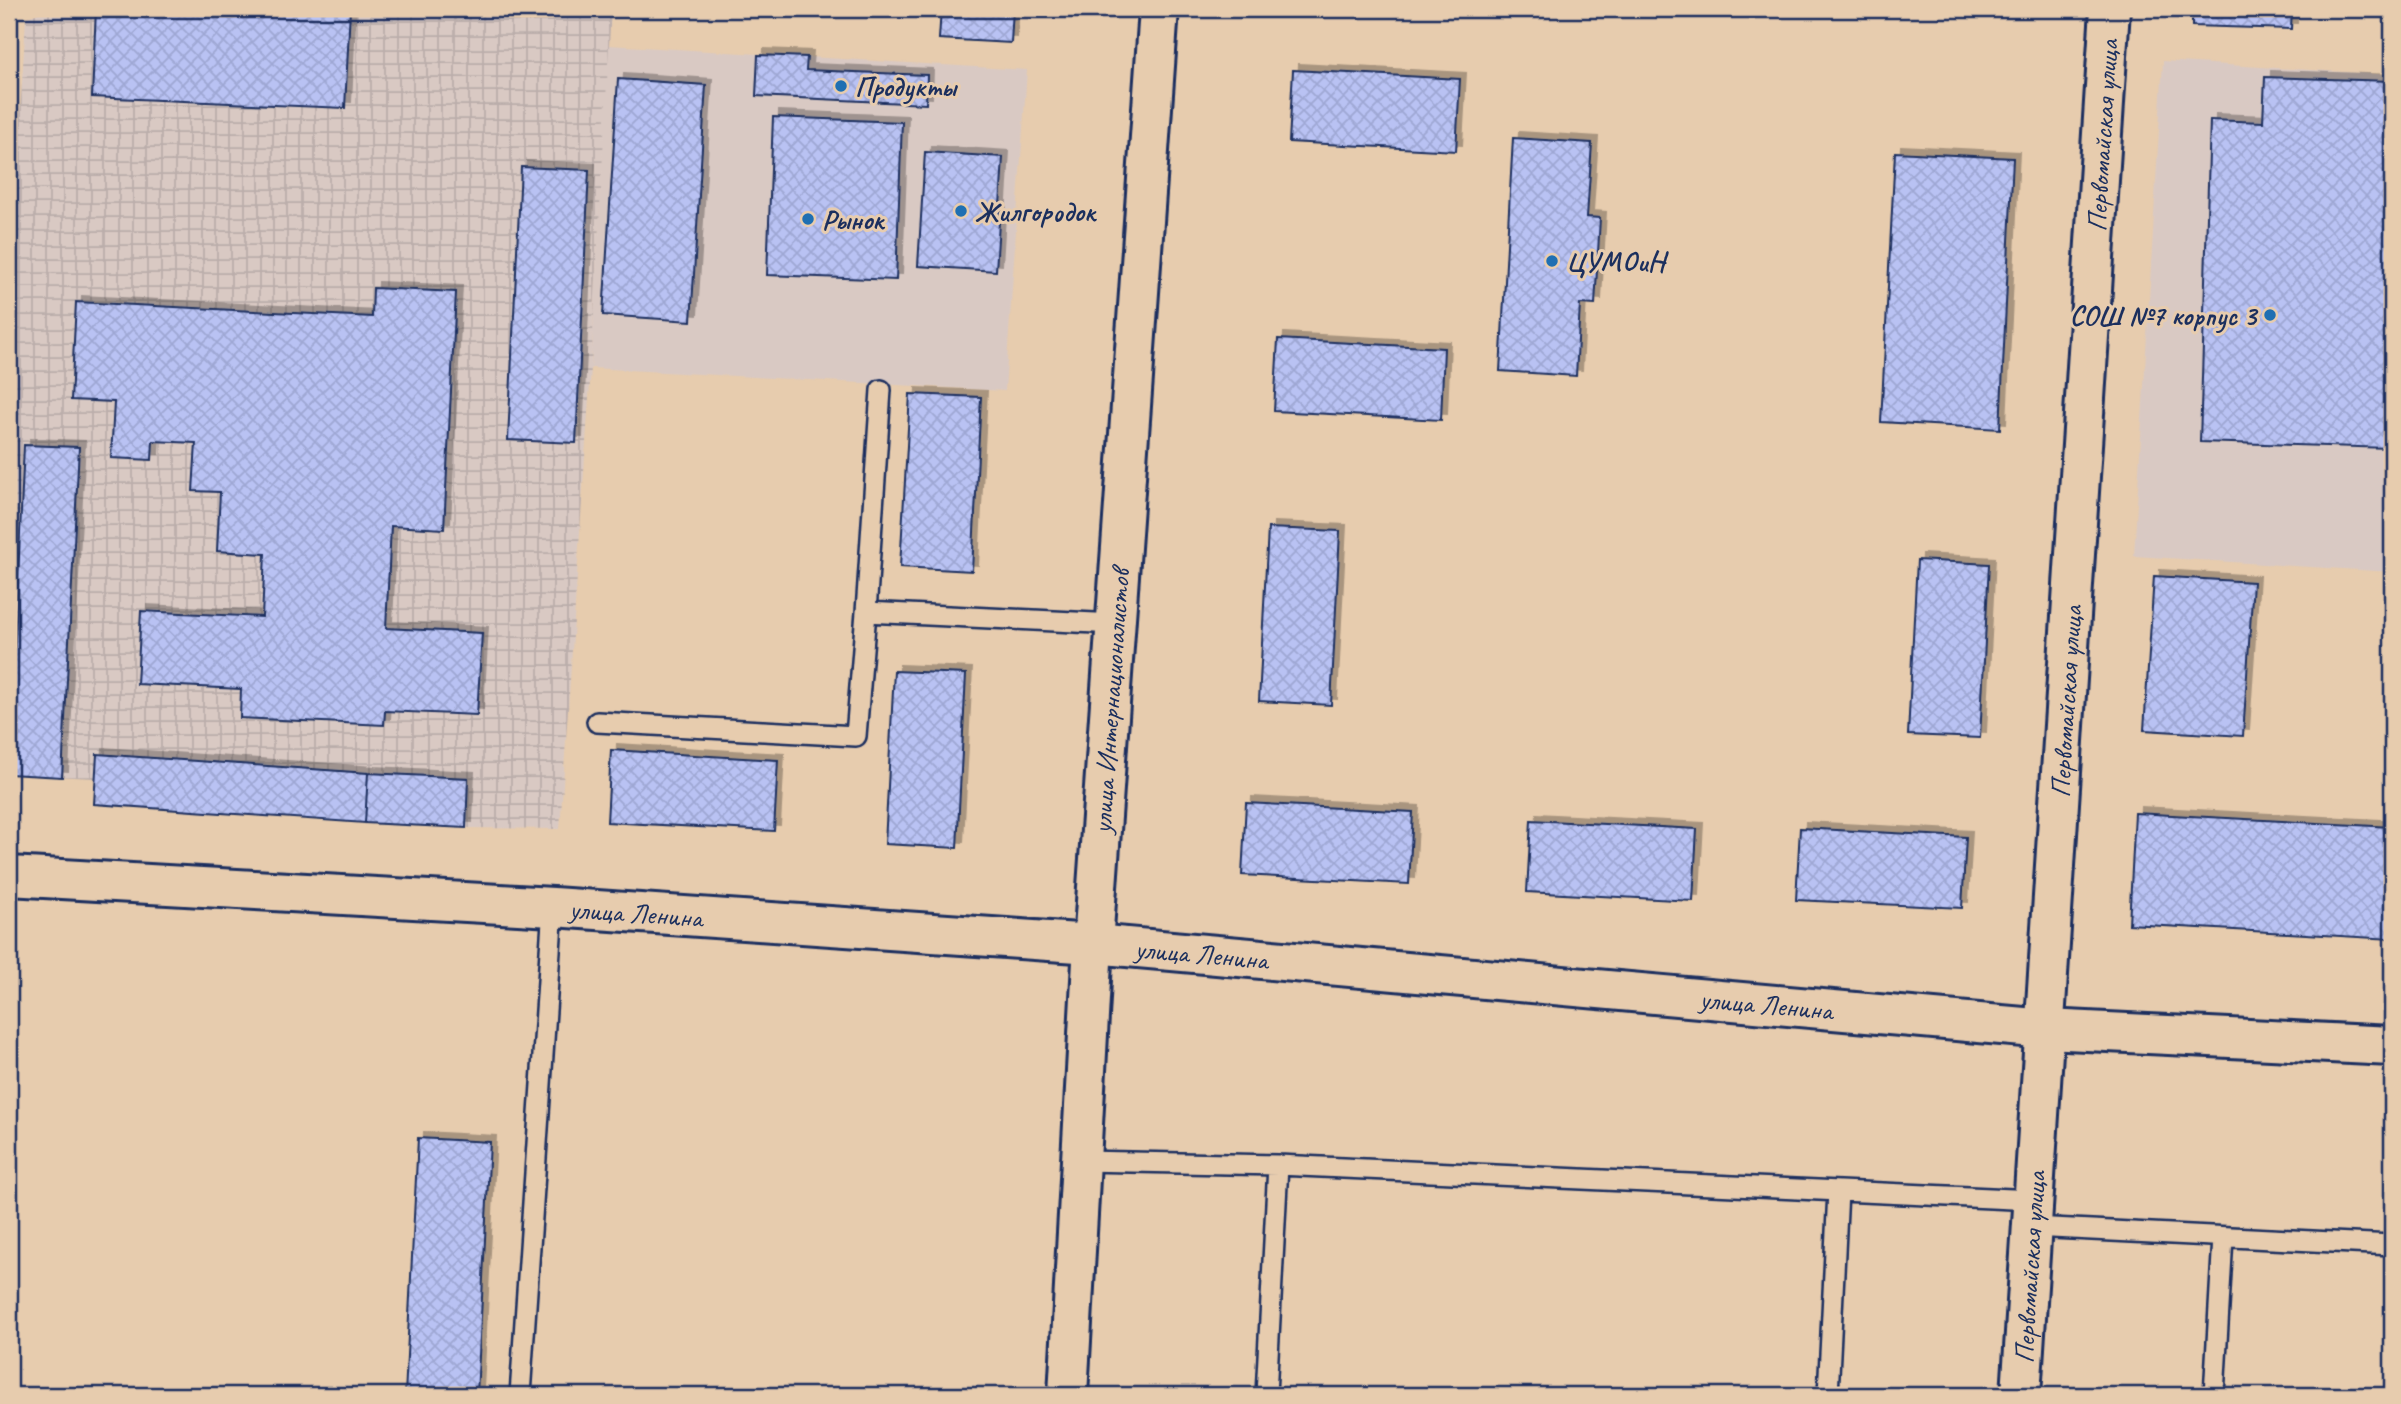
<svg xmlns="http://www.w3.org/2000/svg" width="2401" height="1404" viewBox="0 0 2401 1404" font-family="Caveat,sans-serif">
	<defs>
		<pattern id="industrial-grid" width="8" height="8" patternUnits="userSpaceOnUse" patternTransform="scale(1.75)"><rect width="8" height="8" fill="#d9c9c3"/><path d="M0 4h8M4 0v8" fill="none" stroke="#baadaa"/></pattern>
		<pattern id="building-cross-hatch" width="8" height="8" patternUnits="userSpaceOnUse" patternTransform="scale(1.75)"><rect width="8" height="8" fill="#b9c2f3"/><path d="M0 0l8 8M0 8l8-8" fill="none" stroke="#9ea7d3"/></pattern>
		<filter id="shadow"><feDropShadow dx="6" dy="-6" stdDeviation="0" flood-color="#0004"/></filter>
	</defs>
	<rect width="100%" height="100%" fill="#e7ccae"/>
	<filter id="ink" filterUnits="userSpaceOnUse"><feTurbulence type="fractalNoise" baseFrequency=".0143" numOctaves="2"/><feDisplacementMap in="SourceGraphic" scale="14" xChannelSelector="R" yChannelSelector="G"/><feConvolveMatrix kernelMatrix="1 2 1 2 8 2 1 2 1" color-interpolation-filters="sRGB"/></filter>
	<g filter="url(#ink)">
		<!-- built -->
		<path fill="#d9c9c3" d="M 608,45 L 1027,70 L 1005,391 L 591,368 Z
			M 2163,61 L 2392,75 L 2392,572 L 2134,556 Z"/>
		<!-- industrial -->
		<path fill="url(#industrial-grid)" d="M 47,9 L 611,10 L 591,368 L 560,829 L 466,828 L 94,804 L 95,778 L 9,774 L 9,290 L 26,18 Z"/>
		<!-- building -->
		<path fill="url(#building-cross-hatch)" stroke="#1b2f5e" stroke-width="2" filter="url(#shadow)" d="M 96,9 L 350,9 L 345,108 L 92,97 Z
			M 941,9 L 1013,9 L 1011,43 L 939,39 Z
			M 1945,9 L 2012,9 L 2011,12 Z
			M 2192,9 L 2292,9 L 2291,29 L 2192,26 Z
			M 758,55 L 807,57 L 806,70 L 927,75 L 926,104 L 756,96 Z
			M 1293,70 L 1460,79 L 1456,151 L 1289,142 Z
			M 2265,77 L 2392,81 L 2389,448 L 2200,442 L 2210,120 L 2263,122 Z
			M 618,79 L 706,85 L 691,321 L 603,315 Z
			M 773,117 L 902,122 L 896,280 L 767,275 Z
			M 1513,138 L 1592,143 L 1587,217 L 1600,218 L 1595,305 L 1580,304 L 1576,376 L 1500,371 Z
			M 925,152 L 1003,157 L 996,271 L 918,266 Z
			M 1895,152 L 2013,158 L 2000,429 L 1881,422 Z
			M 521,167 L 589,170 L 576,443 L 508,440 Z
			M 373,288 L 456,292 L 444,529 L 391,526 L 386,628 L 482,633 L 477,715 L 385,711 L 384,725 L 240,718 L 241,689 L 137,684 L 141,611 L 262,617 L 265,554 L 217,551 L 220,492 L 193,491 L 196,443 L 153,441 L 152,460 L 111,458 L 114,402 L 71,400 L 76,302 L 372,317 Z
			M 1278,339 L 1444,348 L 1441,420 L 1274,411 Z
			M 910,394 L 981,397 L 972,571 L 900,567 Z
			M 24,445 L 79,447 L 62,777 L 9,774 Z
			M 1268,528 L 1340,531 L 1331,705 L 1259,701 Z
			M 1917,560 L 1989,564 L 1980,738 L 1908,735 Z
			M 2154,576 L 2253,582 L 2243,736 L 2144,730 Z
			M 894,671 L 966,674 L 957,848 L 885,844 Z
			M 611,750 L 778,760 L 774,831 L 607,822 Z
			M 97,754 L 368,773 L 365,823 L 94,804 Z
			M 368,773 L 468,778 L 466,828 L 365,823 Z
			M 1246,803 L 1413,812 L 1409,884 L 1242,875 Z
			M 2135,813 L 2392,827 L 2392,939 L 2129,924 Z
			M 1531,820 L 1697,829 L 1693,901 L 1527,892 Z
			M 1800,828 L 1966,837 L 1962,908 L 1796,900 Z
			M 418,1138 L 490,1142 L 477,1395 L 405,1395 Z"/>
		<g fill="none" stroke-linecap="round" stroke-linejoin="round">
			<!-- service casing -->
			<g stroke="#1b2f5e" stroke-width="24">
				<path id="service" d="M 881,390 L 866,612 L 1116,624
					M 597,722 L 856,736 L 866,612
					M 1082,1161 L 1278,1165 L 2034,1200
					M 2032,1227 L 2392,1245
					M 520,1395 L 553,907
					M 1266,1395 L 1278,1165
					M 1828,1395 L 1838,1191
					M 2214,1395 L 2223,1237"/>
			</g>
			<!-- minor casing -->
			<g stroke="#1b2f5e" stroke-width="44">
				<g id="minor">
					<path id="s1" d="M 1068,1395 L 1093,944 L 1159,9"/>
					<path id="s2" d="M 2021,1395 L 2110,9"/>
				</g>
			</g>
			<!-- tertiary casing -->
			<g stroke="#1b2f5e" stroke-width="44">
				<g id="tertiary">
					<path id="s3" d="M 9,876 L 553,907 L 1093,944 L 2046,1029 L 2392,1046"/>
				</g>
			</g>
			<!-- service -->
			<use href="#service" stroke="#e7ccae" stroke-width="19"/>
			<!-- minor -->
			<use href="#minor" stroke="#e7ccae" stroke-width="38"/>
			<!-- tertiary -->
			<use href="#tertiary" stroke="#e7ccae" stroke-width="38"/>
		</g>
	</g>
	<!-- markers -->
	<g fill="#1f6fb2" stroke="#e7ccae" stroke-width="2.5">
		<circle cx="841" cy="86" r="7"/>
		<circle cx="961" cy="211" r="7"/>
		<circle cx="808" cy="219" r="7"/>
		<circle cx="1552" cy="261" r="7"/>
		<circle cx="2270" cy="315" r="7"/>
	</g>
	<g text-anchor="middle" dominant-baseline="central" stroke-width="6" stroke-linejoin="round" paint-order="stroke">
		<!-- poi labels -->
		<g font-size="28" font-weight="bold" fill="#1b2f5e" stroke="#e7ccae" text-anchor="start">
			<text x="855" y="86">Продукты</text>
			<text x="975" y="211">Жилгородок</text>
			<text x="822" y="219">Рынок</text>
			<text x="1566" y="261">ЦУМОиН</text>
			<text x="2256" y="315" text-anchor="end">СОШ №7 корпус 3</text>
		</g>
		<!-- street labels -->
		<g font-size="28" fill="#1b2f5e" stroke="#e7ccae">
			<text stroke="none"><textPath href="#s2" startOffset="1262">Первомайская улица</textPath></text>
			<text stroke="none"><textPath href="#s1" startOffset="695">улица Интернационалистов</textPath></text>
			<text stroke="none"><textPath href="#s2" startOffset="695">Первомайская улица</textPath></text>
			<text stroke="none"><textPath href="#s3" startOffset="628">улица Ленина</textPath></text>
			<text stroke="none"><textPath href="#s3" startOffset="1195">улица Ленина</textPath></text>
			<text stroke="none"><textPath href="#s3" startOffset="1762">улица Ленина</textPath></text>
			<text stroke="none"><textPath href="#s2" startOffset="128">Первомайская улица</textPath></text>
		</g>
	</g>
	<!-- margin -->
	<rect width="2401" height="1404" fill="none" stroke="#e7ccae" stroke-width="35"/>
	<rect x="18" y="18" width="2366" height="1369" fill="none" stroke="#1b2f5e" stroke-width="2.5" filter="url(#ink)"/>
</svg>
